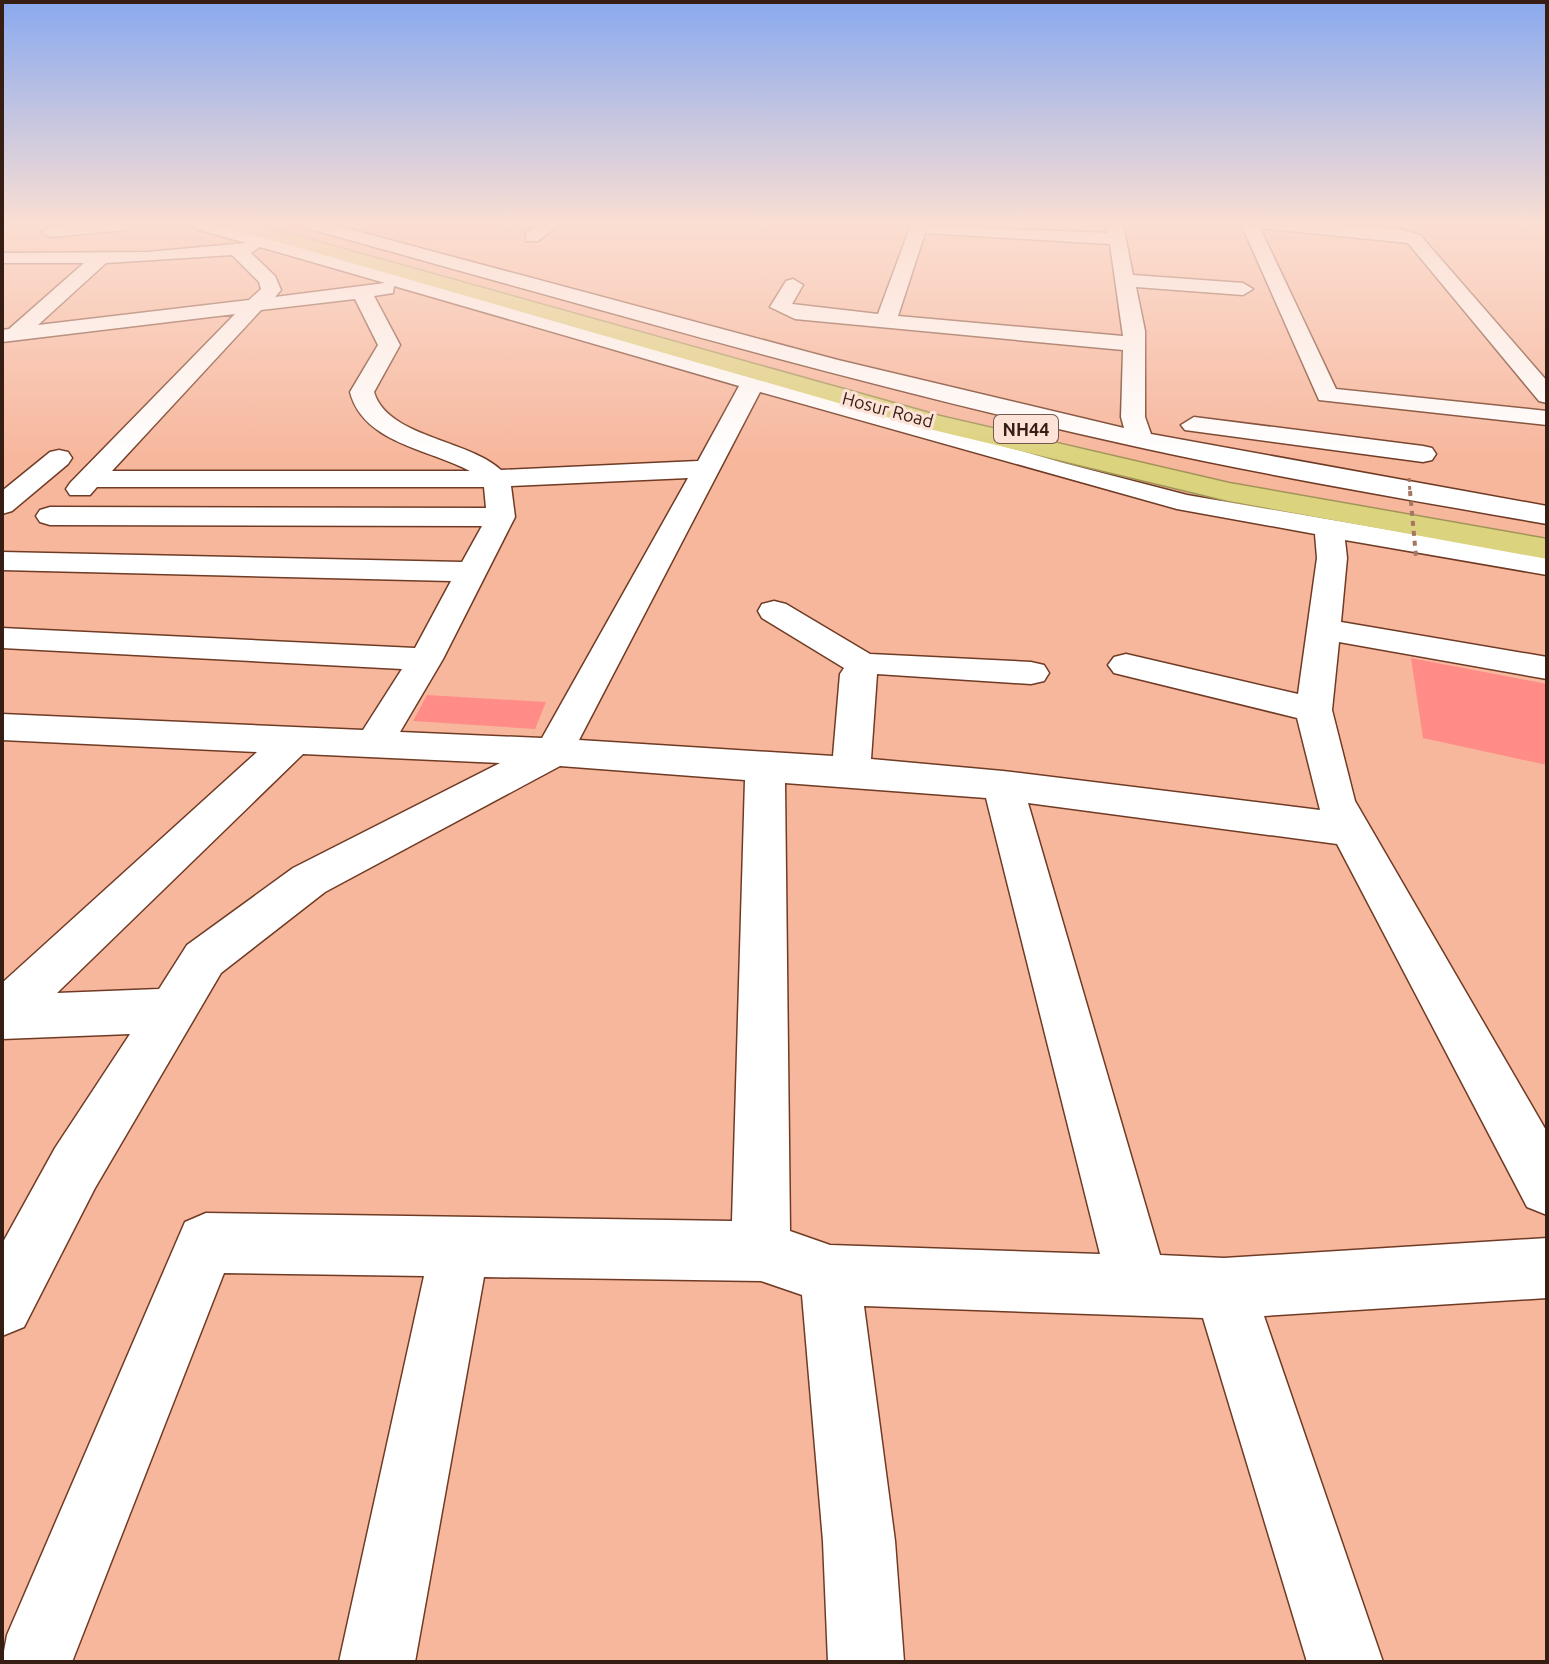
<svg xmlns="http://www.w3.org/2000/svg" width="1549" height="1664" viewBox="0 0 1549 1664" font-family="Ubuntu,sans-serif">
	<rect width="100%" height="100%" fill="#f7b79d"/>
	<!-- building -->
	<path fill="#ff8c87" d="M 1411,658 L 1547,684 L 1547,765 L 1423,738 Z
		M 427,695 L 546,702 L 535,729 L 413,721 Z"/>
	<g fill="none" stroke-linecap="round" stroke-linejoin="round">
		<!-- minor casing -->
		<g stroke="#703b24" stroke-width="3">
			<path id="minor" d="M 75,225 L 133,225 L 125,230 L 51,237 L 42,232 L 51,227 Z
				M 194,225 L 219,225 L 1060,462 L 1187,495 L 1547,557 L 1547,575 L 1345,540 L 1347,558 L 1341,622 L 1547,657 L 1547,679 L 1339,642 L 1332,710 L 1355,801 L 1547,1132 L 1547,1215 L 1527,1207 L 1337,844 L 1028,803 L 1160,1255 L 1224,1258 L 1547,1238 L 1547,1298 L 1264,1316 L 1383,1662 L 1307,1662 L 1203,1318 L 864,1306 L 895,1541 L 904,1662 L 828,1662 L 823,1541 L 802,1295 L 761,1281 L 484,1277 L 415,1662 L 339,1662 L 424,1276 L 224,1273 L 72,1662 L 2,1662 L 7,1635 L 185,1222 L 206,1213 L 732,1221 L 745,780 L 560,766 L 325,892 L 221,973 L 95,1188 L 24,1327 L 2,1336 L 2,1244 L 55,1148 L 130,1034 L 2,1039 L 2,983 L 257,752 L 2,740 L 2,714 L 363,730 L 402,669 L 2,648 L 2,628 L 415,648 L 451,581 L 2,570 L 2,552 L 462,562 L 482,526 L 50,525 L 40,522 L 36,516 L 40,510 L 50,507 L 486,508 L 484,487 L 97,487 L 90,495 L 70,495 L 66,489 L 70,483 L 235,314 L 2,342 L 2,330 L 9,329 L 84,263 L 2,263 L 2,253 L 147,252 L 246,243 L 196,229 ZM 260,247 L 385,283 L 275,297 L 281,290 L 275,276 L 251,253 ZM 232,255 L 259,282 L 261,289 L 249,300 L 38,325 L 106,263 ZM 394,286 L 739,386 L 698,461 L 501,470 C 467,439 387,437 374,392 L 400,345 L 374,296 L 393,293 ZM 355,299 L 378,345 L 350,392 C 363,443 429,449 470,471 L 112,471 L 261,310 ZM 760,392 L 1177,509 L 1315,534 L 1317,558 L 1298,694 L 1126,654 L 1114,657 L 1108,665 L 1114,673 L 1297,718 L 1320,810 L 1003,771 L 871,759 L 877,674 L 1031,684 L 1044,681 L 1049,673 L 1044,665 L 1031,662 L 870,654 L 786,604 L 774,601 L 762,604 L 758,611 L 762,618 L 844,668 L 840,674 L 833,756 L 579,740 ZM 688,478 L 542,738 L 400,732 L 443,659 L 515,517 L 511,486 ZM 303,754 L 500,763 L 293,868 L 187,945 L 159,989 L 57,993 ZM 785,783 L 986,798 L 1100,1254 L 830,1245 L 790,1231 Z
				M 308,225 L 334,225 L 838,360 L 1124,428 L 1121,417 L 1123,350 L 795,319 L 770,307 L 786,281 L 793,279 L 803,285 L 792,304 L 878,314 L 911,225 L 1108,233 L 1107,225 L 1123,225 L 1133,275 L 1243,283 L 1253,289 L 1243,295 L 1136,287 L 1145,331 L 1145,417 L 1151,434 L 1547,506 L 1547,524 C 1411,500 1274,477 1138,447 C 860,386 585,305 310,229 ZM 925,233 L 1110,244 L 1123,336 L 898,316 Z
				M 539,225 L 558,225 L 538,241 L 526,241 L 526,233 Z
				M 1337,225 L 1399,229 L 1420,235 L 1547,381 L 1547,403 L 1539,401 L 1408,243 L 1260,228 L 1336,389 L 1547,411 L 1547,425 L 1319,400 L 1242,226 Z
				M 1194,417 L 1423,446 L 1432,448 L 1436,454 L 1432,460 L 1423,462 L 1185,430 L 1181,425 Z
				M 59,450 L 68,452 L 72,458 L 68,464 L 12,511 L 2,514 L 2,491 L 50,452 Z"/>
		</g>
		<!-- highway casing -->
		<g stroke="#a29459" stroke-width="3">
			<path id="highway" d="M 231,225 L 258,225 L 940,416 L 1229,483 L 1547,539 L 1547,559 L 1229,501 L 925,428 L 234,229 Z"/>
		</g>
		<!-- minor -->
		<use href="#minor" fill="#fff" fill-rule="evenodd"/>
		<!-- highway -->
		<use href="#highway" fill="#dcd37e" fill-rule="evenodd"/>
		<!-- path-bridge-far1 -->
		<path stroke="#a57663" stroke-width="3" stroke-dasharray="4 4" stroke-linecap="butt" d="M 1409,478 L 1410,493"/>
		<!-- path-bridge -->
		<path stroke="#a57663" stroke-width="4" stroke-dasharray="5 5" stroke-linecap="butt" d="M 1410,491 L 1416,557"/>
	</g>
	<!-- sky -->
	<linearGradient id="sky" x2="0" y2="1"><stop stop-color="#89a9ef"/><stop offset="0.49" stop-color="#fbdfd3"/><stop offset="1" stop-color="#fbdfd3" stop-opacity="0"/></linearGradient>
	<rect width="1549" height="458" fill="url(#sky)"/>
	<g text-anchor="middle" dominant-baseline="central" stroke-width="6" stroke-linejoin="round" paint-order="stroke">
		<!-- far-street labels -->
		<g font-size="18" fill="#361e15" stroke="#fde2d7">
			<text transform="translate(888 409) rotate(15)">Hosur Road</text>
		</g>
		<!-- shield labels -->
		<rect fill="#fde2d7" stroke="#72594f" stroke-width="2" x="994" y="415" width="64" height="28" rx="6"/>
		<g font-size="18" font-weight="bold" fill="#361e15">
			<text x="1026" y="429">NH44</text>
		</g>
	</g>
	<!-- border -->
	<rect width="1549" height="1664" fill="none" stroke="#361e15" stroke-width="8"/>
</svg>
